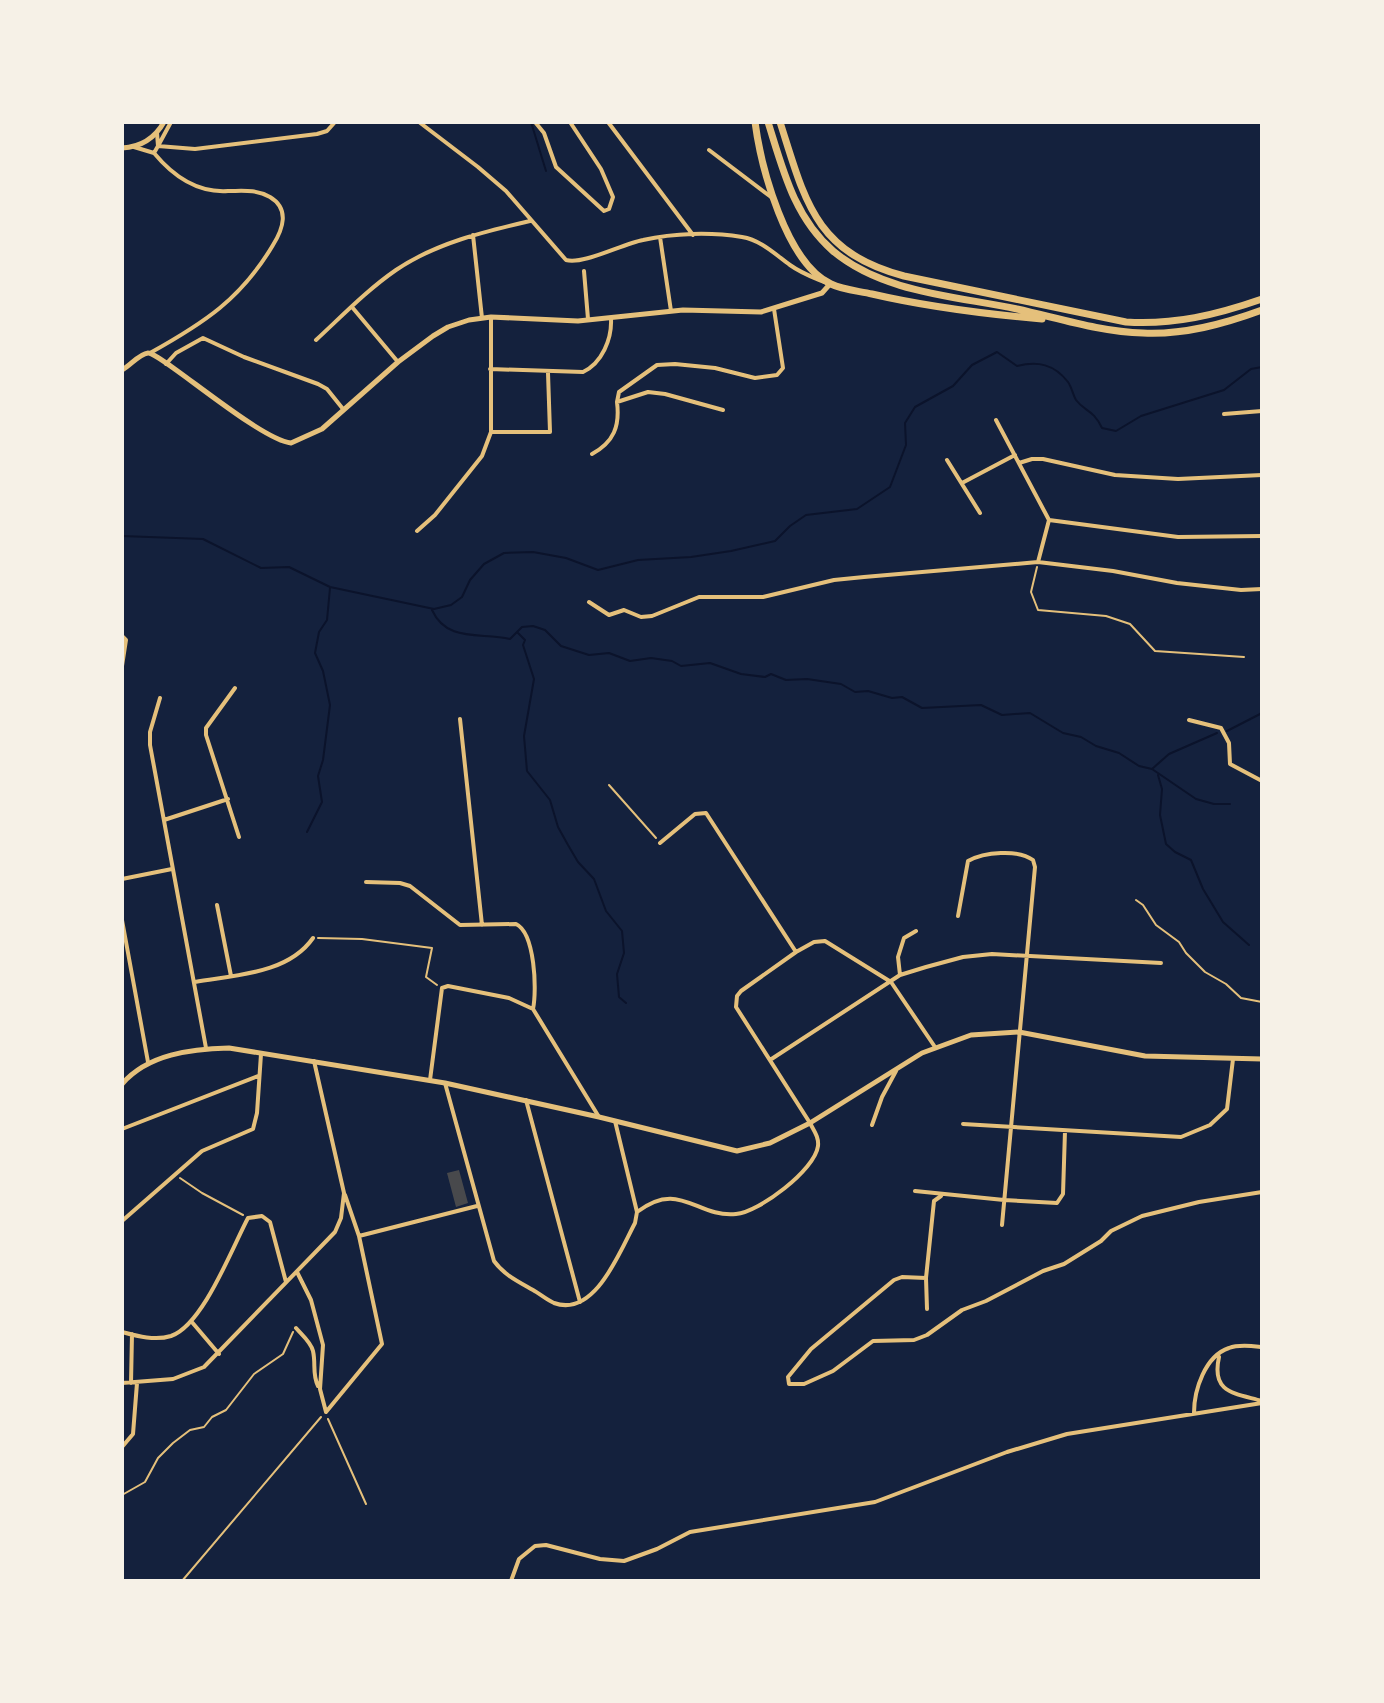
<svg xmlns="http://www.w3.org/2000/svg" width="1384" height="1703" viewBox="0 0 1384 1703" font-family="'Roboto Condensed',sans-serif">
	<rect width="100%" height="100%" fill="#14213d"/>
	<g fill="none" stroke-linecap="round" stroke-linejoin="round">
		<!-- stream -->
		<path stroke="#0b132b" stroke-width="2" d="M 531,122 L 546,171
			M 122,536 L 203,539 L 261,568 L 289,567 L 330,587 L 434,609 L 451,605 L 462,597 L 470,580 L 484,564 L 504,553 L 533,552 L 566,558 L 598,570 L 638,560 L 691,557 L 731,551 L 775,541 L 790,526 L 806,515 L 857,509 L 890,487 L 906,445 L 905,423 L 915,407 L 953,386 L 972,365 L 997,352 L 1017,366 C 1038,361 1054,364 1068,382 C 1072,388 1073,395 1076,400 C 1085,412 1093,409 1102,428 L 1116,431 L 1141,416 L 1224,390 L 1251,369 L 1262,367
			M 432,610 C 447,643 481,632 510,639 L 522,627 L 533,626 L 545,630 L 561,646 L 589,655 L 609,653 L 630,661 L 651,658 L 672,661 L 681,666 L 710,663 L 741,674 L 765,677 L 771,674 L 786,680 L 807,679 L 841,684 L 855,692 L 868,691 L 892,698 L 902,697 L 922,708 L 981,705 L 1002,715 L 1030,713 L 1063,733 L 1081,737 L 1096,746 L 1119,753 L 1139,766 L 1152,769 L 1196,799 L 1214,804 L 1230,804
			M 518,633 L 525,640 L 523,645 L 534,679 L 524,736 L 527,771 L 550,800 L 558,827 L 568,845 L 578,862 L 594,879 L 606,911 L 622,931 L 624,953 L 617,974 L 619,997 L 626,1003
			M 1227,731 L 1262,713
			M 1152,769 L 1169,754 L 1217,733
			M 1158,775 L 1162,789 L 1160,815 L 1166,844 L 1175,852 L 1191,860 L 1203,889 L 1223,922 L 1249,945
			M 307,832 L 322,802 L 318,776 L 323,760 L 330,705 L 323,671 L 315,653 L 319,632 L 327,620 L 330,588"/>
	</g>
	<!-- building -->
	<path fill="#48494c" d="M 459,1170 L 468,1203 L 456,1207 L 447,1173 Z"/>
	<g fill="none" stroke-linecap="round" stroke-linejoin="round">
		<!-- path -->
		<path stroke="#e5c07b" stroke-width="2" d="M 1037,567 L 1031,592 L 1038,610 L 1106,616 L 1130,624 L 1155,651 L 1244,657
			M 609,785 L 656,838
			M 1136,900 L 1143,905 L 1156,925 L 1179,942 L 1186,953 L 1205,972 L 1226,984 L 1241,998 L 1262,1002
			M 318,938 L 362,939 L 432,948 L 426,977 L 437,985
			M 180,1178 L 202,1193 L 243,1215
			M 328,1419 L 366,1504
			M 122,1495 L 145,1482 L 158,1458 L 173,1443 L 190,1430 L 204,1427 L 212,1417 L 226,1410 L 254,1374 L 283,1354 L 293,1332
			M 182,1581 L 321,1417"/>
		<!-- minor -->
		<path stroke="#e5c07b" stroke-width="4" d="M 171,122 L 158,146 L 195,149 L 317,134 L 327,131 L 335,122
			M 419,122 L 478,167 L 506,191 L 566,260 C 583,265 622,244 643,240 C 674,233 711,232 742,237 C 761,240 776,255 790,265 C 801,273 812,277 824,282
			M 535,122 L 544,133 L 556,167 L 604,211 L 609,209 L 613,197 L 601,169 L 570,122
			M 608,122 L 693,235
			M 134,147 L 154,153
			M 709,150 L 771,197
			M 473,235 L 482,318
			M 660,237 L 671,311
			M 584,271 L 588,319
			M 352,307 L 398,362
			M 491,317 L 491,432
			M 316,340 C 342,316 367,290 396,270 C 436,243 483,232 530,221
			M 150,353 C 204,323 241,299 273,245 C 283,229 290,209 270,197 C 255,189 243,191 228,191 C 198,193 173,176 154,153 L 158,146 L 157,133
			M 166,364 L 176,353 L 203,338 L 244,357 L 318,384 L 327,389 L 343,409
			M 490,369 L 583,372 C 602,363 612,339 611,319
			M 723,410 L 665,394 L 648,392 L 617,402 L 619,392 L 657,365 L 675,364 L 715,368 L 755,378 L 777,375 L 783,368 L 774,309
			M 1224,414 L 1262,411
			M 996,420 L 1049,520
			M 592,454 C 614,442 620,426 617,402
			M 947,460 L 980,513
			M 1019,463 L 1032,459 L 1043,459 L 1115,475 L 1178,479 L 1262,475
			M 962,483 L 1015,455
			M 1049,520 L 1178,537 L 1262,536
			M 417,531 L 435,515 L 482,456 L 491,432 L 550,432 L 548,373
			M 1038,562 L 1049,520
			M 589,602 L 609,615 L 624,610 L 641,617 L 652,616 L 699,597 L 763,597 L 834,580 L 864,577 L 1038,562 L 1113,571 L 1177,583 L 1241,590 L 1262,589
			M 122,636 L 126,640 L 122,666
			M 235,688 L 206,728 L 206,735 L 239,837
			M 160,698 L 150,732 L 150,745 L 206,1048
			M 460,719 L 482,925
			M 1189,720 L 1221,728 L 1229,743 L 1230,764 L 1262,781
			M 164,820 L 228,799
			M 122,879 L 172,869
			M 366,882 L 400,883 L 410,886 L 460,925 L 516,924 C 535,933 537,990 533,1009 L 599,1117
			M 217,905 L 231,976
			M 958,916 L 968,861 C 984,852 1018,849 1033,860 L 1035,867 L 1002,1225
			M 122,920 L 148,1062
			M 796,952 L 814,942 L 825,941 L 891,982 L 935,1047
			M 900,975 L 898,957 L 904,938 L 916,931
			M 195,982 C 235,975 288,974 313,938
			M 770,1060 L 900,975 L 926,967 L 963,957 L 992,954 L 1161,963
			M 430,1080 L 442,988 L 448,986 L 509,998 L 533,1009
			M 445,1083 L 494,1261 C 504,1275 519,1282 533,1290 C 540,1294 547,1300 554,1303 C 595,1318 620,1251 635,1223 L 637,1212 L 615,1121
			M 526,1100 L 580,1302
			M 963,1124 L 1181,1137 L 1210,1125 L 1227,1109 L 1233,1059
			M 872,1125 L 882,1097 L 896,1071
			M 122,1129 L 258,1076
			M 915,1191 L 1004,1200 L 1057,1203 L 1063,1194 L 1065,1131
			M 637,1212 C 680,1179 696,1218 736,1214 C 759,1212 815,1170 818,1146 C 819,1137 814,1131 810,1123 L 736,1007 L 737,996 L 741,991 L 796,952 L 706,813 L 695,814 L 660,843
			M 122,1221 L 202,1151 L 253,1129 L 257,1113 L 261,1054
			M 359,1236 L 477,1206
			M 297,1272 L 311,1300 L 323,1345 L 320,1389 L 326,1412
			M 926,1278 L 902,1277 L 894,1280 L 811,1349 L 788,1377 L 789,1384 L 804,1384 L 833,1371 L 873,1341 L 914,1340 L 927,1335 L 962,1310 L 986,1301 L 1043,1271 L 1064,1264 L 1101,1241 L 1111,1231 L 1142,1216 L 1199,1202 L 1262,1192
			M 927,1309 L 926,1278 L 934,1201 L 941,1196
			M 191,1321 L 219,1354
			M 296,1328 C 302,1335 311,1342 313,1351 C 316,1364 312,1374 318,1386
			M 122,1332 C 137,1336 155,1341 171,1336 C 203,1325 232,1248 248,1218 L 262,1216 L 270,1222 L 286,1282
			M 1219,1357 C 1211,1393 1234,1393 1262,1401
			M 122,1383 L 173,1379 L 204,1367 L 335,1232 L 341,1218 L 344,1193 L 314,1061
			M 131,1383 L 132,1334
			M 326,1412 L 382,1344 L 359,1236 L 345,1195
			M 1194,1413 C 1194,1390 1205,1356 1229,1348 C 1239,1344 1252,1346 1262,1347
			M 122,1447 L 133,1434 L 137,1383
			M 511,1581 L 519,1559 L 535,1546 L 546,1545 L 600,1559 L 624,1561 L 657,1549 L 690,1532 L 875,1502 L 1007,1452 L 1067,1434 L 1262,1403"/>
		<!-- tertiary -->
		<path stroke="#e5c07b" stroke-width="5" d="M 122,148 C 141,147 155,138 164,122
			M 122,370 C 130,366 139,354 148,353 C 160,352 258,439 291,443 L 322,429 L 398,362 L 433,336 L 448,327 L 469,320 L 491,317 L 578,321 L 683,310 L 761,312 L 822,293 L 830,284
			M 122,1084 C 148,1054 191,1049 229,1048 L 445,1083 L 599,1117 L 737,1151 L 770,1143 L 810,1123 L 922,1053 L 971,1035 L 1019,1032 L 1145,1056 L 1262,1059"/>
		<!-- trunk -->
		<path stroke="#e5c07b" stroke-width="7" d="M 755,122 C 761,167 786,263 831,284 C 843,290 859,291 872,294 C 928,307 985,314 1042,319
			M 768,122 C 783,170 794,217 833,251 C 883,293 956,296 1017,309 C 1058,318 1101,332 1143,333 C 1184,335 1224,324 1262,310
			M 780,122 C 805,200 814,252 904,276 L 1126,322 C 1174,325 1216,315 1262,299"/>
	</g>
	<!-- border -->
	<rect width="1384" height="1703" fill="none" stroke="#f6f1e7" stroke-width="248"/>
</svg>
